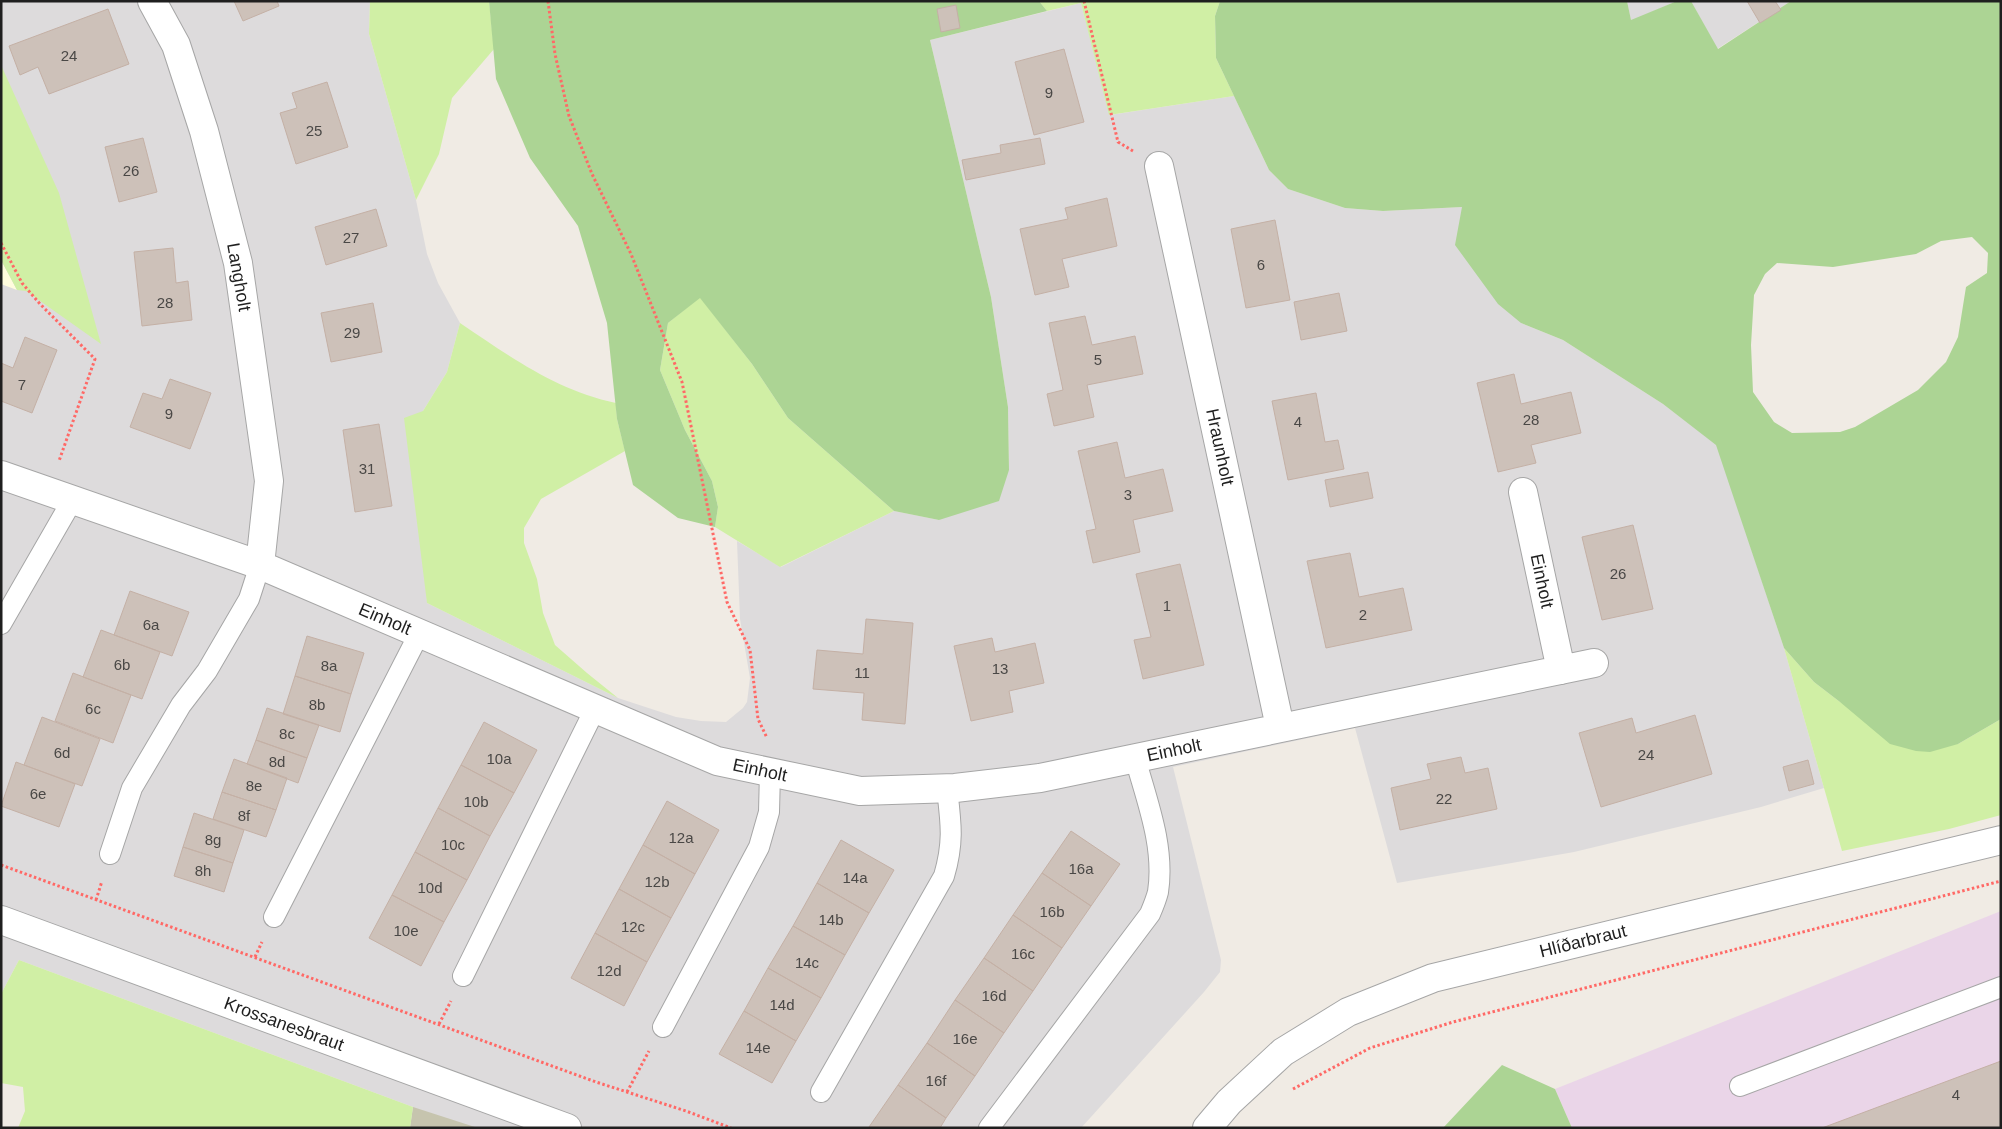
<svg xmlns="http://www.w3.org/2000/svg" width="2002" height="1129" viewBox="0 0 2002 1129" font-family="Helvetica,sans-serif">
	<rect width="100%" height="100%" fill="#f0ebe4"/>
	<!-- residential -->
	<path fill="#dddbdc" d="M 1,1 L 370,1 L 369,34 L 416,200 L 427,254 L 438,283 L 460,323 L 447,372 L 423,411 L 427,603 L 618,698 L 676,717 L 701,721 L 726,722 L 743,708 L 747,702 L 750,678 L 740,619 L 737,541 L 781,567 L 894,511 L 939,520 L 1009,470 L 1008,407 L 991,297 L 930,40 L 1081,3 L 1110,115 L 1234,96 L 1269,170 L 1288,189 L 1345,208 L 1383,211 L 1462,207 L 1521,323 L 1563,340 L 1663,404 L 1717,445 L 1784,648 L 1824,788 L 1761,807 L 1574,852 L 1397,883 L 1355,728 L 1173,767 L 1221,960 L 1220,972 L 1204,992 L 1081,1128 L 410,1128 L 413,1107 L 19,960 L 1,994 Z
		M 1627,1 L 1677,1 L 1631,21 Z
		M 1691,1 L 1791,1 L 1717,49 Z"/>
	<!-- industrial -->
	<path fill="#ead5e8" d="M 2001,911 L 2001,1128 L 1572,1128 L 1555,1089 Z"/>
	<!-- education -->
	<path fill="#fffcde" d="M 1,260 L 17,290 L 1,284 Z"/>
	<!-- construction -->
	<path fill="#c6c4ae" d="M 413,1107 L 478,1128 L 410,1128 Z"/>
	<!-- grass -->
	<path fill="#d0efa5" d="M 370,1 L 489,1 L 494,49 L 452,98 L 439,154 L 416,200 L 369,34 Z
		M 1039,1 L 1220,1 L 1215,16 L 1216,58 L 1234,96 L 1109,115 L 1081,3 L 1047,11 Z
		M 1,65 L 59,193 L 101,344 L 26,291 L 17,290 L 1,260 Z
		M 700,297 L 752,364 L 788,418 L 894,511 L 780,567 L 715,527 L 718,507 L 712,481 L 685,430 L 660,370 L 668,323 Z
		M 460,323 C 509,356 557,391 616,403 L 617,419 L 625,451 L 541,499 L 524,528 L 524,543 L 537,579 L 543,613 L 555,645 L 587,673 L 618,698 L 427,603 L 404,418 L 423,411 L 447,372 Z
		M 1784,648 L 1814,682 L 1840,702 L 1958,744 L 2001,719 L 2001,815 L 1949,829 L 1842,851 Z
		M 19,960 L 413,1107 L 410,1128 L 18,1128 L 25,1111 L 23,1087 L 1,1083 L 1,994 Z"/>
	<!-- forest -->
	<path fill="#acd494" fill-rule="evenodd" d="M 489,1 L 1039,1 L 1047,11 L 930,40 L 991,297 L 1008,407 L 1009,470 L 999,501 L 939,520 L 894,511 L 788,418 L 752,364 L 700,298 L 668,323 L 660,370 L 685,430 L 712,481 L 718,507 L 715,527 L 678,518 L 633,485 L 617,419 L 607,323 L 578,226 L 530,158 L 496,79 Z
		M 1220,1 L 1627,1 L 1631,20 L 1677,1 L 1691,1 L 1718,49 L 1791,1 L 2001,1 L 2001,719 L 1958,744 L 1930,752 L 1916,751 L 1890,744 L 1840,702 L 1814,682 L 1784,648 L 1716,445 L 1663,404 L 1563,340 L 1521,323 L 1498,304 L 1455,245 L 1462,207 L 1383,211 L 1345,208 L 1288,189 L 1269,170 L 1216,58 L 1215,16 ZM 1972,237 L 1988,253 L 1987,273 L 1966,287 L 1958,337 L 1946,362 L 1918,390 L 1855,427 L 1840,432 L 1792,433 L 1774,422 L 1753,392 L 1751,345 L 1754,295 L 1765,274 L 1777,263 L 1833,267 L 1916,254 L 1941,241 Z
		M 1502,1065 L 1555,1089 L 1572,1128 L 1443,1128 Z"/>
	<!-- building -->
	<path fill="#cdc1b9" stroke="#c4b0a5" d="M 234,1 L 277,1 L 279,6 L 243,21 Z
		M 1747,1 L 1775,1 L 1781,10 L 1760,23 Z
		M 956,5 L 960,28 L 941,32 L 937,9 Z
		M 108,9 L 129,64 L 49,94 L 38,67 L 20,75 L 9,46 Z
		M 1064,49 L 1084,122 L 1034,135 L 1015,62 Z
		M 327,82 L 348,147 L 296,164 L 280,113 L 297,108 L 292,93 Z
		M 143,138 L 157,192 L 119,202 L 105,147 Z
		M 1040,138 L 1045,164 L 966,180 L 962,160 L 1001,153 L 1000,145 Z
		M 1107,198 L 1117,246 L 1062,259 L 1069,287 L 1035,295 L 1020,229 L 1068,219 L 1065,208 Z
		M 376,209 L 387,246 L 326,265 L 315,227 Z
		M 1275,220 L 1290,300 L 1246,308 L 1231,229 Z
		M 173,248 L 176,283 L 188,281 L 192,320 L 142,326 L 134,252 Z
		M 1339,293 L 1347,331 L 1301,340 L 1294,302 Z
		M 373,303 L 382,352 L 331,362 L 321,313 Z
		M 1085,316 L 1092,345 L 1135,336 L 1143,374 L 1087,385 L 1094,417 L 1054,426 L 1047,394 L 1063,390 L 1049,323 Z
		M 25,337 L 57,350 L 32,413 L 1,401 L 1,363 L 13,368 Z
		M 1514,374 L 1521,404 L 1571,392 L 1581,433 L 1531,445 L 1536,463 L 1498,472 L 1477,383 Z
		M 170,379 L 211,393 L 190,449 L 130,427 L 143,393 L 162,399 Z
		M 1316,393 L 1325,442 L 1338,440 L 1344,469 L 1288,480 L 1272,401 Z
		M 379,424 L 392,506 L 355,512 L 343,430 Z
		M 1117,442 L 1125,478 L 1163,469 L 1173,511 L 1133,520 L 1140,552 L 1093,563 L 1086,531 L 1096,529 L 1078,451 Z
		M 1368,472 L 1373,498 L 1330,507 L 1325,480 Z
		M 1633,525 L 1653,609 L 1602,620 L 1582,537 Z
		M 1350,553 L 1359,597 L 1403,588 L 1412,630 L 1326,648 L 1307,561 Z
		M 1180,564 L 1204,665 L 1143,679 L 1134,640 L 1151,637 L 1136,574 Z
		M 130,591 L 189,612 L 172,656 L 114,635 Z
		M 866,619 L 913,623 L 905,724 L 862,720 L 864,693 L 813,689 L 817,650 L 863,654 Z
		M 101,630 L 160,652 L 142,699 L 83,677 Z
		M 307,636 L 364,653 L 351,694 L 295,676 Z
		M 992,638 L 995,652 L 1035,643 L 1044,683 L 1009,691 L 1013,712 L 971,721 L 954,646 Z
		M 73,673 L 131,695 L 113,743 L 55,721 Z
		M 295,676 L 351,694 L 340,732 L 283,714 Z
		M 267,708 L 319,725 L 307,758 L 256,740 Z
		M 1695,715 L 1712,774 L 1601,807 L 1579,733 L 1632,718 L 1636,733 Z
		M 42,717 L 100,739 L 82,786 L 24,765 Z
		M 484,722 L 537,750 L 514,793 L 461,765 Z
		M 256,740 L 307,758 L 298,783 L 247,764 Z
		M 1461,757 L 1465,773 L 1488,768 L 1497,809 L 1400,830 L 1391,788 L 1431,779 L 1427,764 Z
		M 234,759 L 287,778 L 276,810 L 222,792 Z
		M 1808,760 L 1814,784 L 1789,791 L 1783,767 Z
		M 16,762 L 75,784 L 59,827 L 1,806 Z
		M 461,765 L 514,793 L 490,836 L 438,808 Z
		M 222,792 L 276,810 L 266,837 L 213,819 Z
		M 667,801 L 719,830 L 695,874 L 643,845 Z
		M 438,808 L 490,836 L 467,880 L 415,852 Z
		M 194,813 L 244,830 L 233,863 L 183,847 Z
		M 1071,831 L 1120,864 L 1091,906 L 1042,873 Z
		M 841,840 L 894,870 L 869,913 L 817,883 Z
		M 643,845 L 695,874 L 671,918 L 619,889 Z
		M 183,847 L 233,863 L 224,892 L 174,876 Z
		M 415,852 L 467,880 L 444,922 L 392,895 Z
		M 1042,873 L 1091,906 L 1062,948 L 1013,915 Z
		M 817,883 L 869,913 L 845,955 L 793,926 Z
		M 619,889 L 671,918 L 647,962 L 595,933 Z
		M 392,895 L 444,922 L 421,966 L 369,938 Z
		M 1013,915 L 1062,948 L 1033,991 L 984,958 Z
		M 793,926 L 845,955 L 821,998 L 768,968 Z
		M 595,933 L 647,962 L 624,1006 L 571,978 Z
		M 984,958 L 1033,991 L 1004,1033 L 955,1000 Z
		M 768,968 L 821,998 L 796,1041 L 744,1011 Z
		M 955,1000 L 1004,1033 L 975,1076 L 927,1043 Z
		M 744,1011 L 796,1041 L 772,1083 L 719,1054 Z
		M 927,1043 L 975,1076 L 946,1118 L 898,1085 Z
		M 2001,1061 L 2001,1128 L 1822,1128 Z
		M 898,1085 L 946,1118 L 940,1128 L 869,1127 Z"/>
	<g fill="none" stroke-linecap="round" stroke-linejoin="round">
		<!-- service casing -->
		<g stroke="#a6a6a6" stroke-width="22">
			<path id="service" d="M 1,624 L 73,499
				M 110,854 L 132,788 L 181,705 L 207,671 L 249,599 L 260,565
				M 274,917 L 419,634
				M 463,976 L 595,709
				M 663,1027 L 759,847 L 769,812 L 770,772
				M 1740,1086 L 2001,987
				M 821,1092 L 944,876 C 954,842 951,823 947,789
				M 989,1128 L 1150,914 C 1153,907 1156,900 1158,892 C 1165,847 1147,801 1135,758"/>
		</g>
		<!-- minor casing -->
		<g stroke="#a6a6a6" stroke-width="30">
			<path id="minor" d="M 152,1 L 176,45 L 204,131 L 238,263 L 269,481 L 260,565
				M 1159,166 L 1280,727
				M 1,475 L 260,565 L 717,761 L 860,791 L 955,788 L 1040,778 L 1594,663
				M 1523,492 L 1561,670"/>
		</g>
		<!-- tertiary casing -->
		<g stroke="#a6a6a6" stroke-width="30">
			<path id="tertiary" d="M 1,920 L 567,1128
				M 1207,1128 L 1229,1102 L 1283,1052 L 1348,1012 L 1433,978 L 2001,840"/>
		</g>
		<!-- path -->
		<path stroke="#ff6966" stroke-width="3" stroke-dasharray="2.5 2.5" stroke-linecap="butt" d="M 548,1 L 555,54 L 569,116 L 592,174 L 631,254 L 682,382 L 727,602 L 750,650 L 758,719 L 767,738
			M 1084,1 L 1118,142 L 1133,151
			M 1,243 L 22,283 L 40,304 L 95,359 L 59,461
			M 1,865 L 596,1082 L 686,1111 L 731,1128
			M 96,900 L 102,881
			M 255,957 L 262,942
			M 439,1024 L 451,1001
			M 1293,1089 L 1370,1048 L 1453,1022 L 2001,881
			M 627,1092 L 649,1051"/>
		<!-- service -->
		<use href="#service" stroke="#fff" stroke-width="20"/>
		<!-- minor -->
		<use href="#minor" stroke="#fff" stroke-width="28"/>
		<!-- tertiary -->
		<use href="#tertiary" stroke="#fff" stroke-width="28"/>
	</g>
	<g text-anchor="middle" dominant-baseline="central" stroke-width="4" stroke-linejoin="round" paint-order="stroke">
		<!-- number labels -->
		<g font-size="15" fill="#4a4846">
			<text x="69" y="55">24</text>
			<text x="1049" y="92">9</text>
			<text x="314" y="130">25</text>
			<text x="131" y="170">26</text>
			<text x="351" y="237">27</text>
			<text x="1261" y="264">6</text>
			<text x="165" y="302">28</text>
			<text x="352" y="332">29</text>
			<text x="1098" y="359">5</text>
			<text x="22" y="384">7</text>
			<text x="169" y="413">9</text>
			<text x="1531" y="419">28</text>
			<text x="1298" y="421">4</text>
			<text x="367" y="468">31</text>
			<text x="1128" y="494">3</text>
			<text x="1618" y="573">26</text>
			<text x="1167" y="605">1</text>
			<text x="1363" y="614">2</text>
			<text x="151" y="624">6a</text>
			<text x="122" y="664">6b</text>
			<text x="329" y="665">8a</text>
			<text x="1000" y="668">13</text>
			<text x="862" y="672">11</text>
			<text x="317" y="704">8b</text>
			<text x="93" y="708">6c</text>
			<text x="287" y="733">8c</text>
			<text x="62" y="752">6d</text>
			<text x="1646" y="754">24</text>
			<text x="499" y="758">10a</text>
			<text x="277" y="761">8d</text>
			<text x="254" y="785">8e</text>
			<text x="38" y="793">6e</text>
			<text x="1444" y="798">22</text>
			<text x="476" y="801">10b</text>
			<text x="244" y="815">8f</text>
			<text x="681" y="837">12a</text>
			<text x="213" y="839">8g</text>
			<text x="453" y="844">10c</text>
			<text x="1081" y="868">16a</text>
			<text x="203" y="870">8h</text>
			<text x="855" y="877">14a</text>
			<text x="657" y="881">12b</text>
			<text x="430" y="887">10d</text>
			<text x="1052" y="911">16b</text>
			<text x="831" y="919">14b</text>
			<text x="633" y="926">12c</text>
			<text x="406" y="930">10e</text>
			<text x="1023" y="953">16c</text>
			<text x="807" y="962">14c</text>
			<text x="609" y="970">12d</text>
			<text x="994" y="995">16d</text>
			<text x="782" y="1004">14d</text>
			<text x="965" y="1038">16e</text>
			<text x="758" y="1047">14e</text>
			<text x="936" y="1080">16f</text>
			<text x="1956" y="1094">4</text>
		</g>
		<!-- street labels -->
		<g font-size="18" fill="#1f1f1f" stroke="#fff">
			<text transform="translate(239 277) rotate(80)">Langholt</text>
			<text transform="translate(1220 447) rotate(78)">Hraunholt</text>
			<text transform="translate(1542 581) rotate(78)">Einholt</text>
			<text transform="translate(385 619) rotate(23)">Einholt</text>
			<text transform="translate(1174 750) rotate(-12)">Einholt</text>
			<text transform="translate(760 770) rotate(12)">Einholt</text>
			<text transform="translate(1583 941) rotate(-14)">Hlíðarbraut</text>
			<text transform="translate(284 1024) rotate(20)">Krossanesbraut</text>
		</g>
	</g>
	<!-- border -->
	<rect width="2002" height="1129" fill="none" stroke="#1f1f1f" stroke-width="5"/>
</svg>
